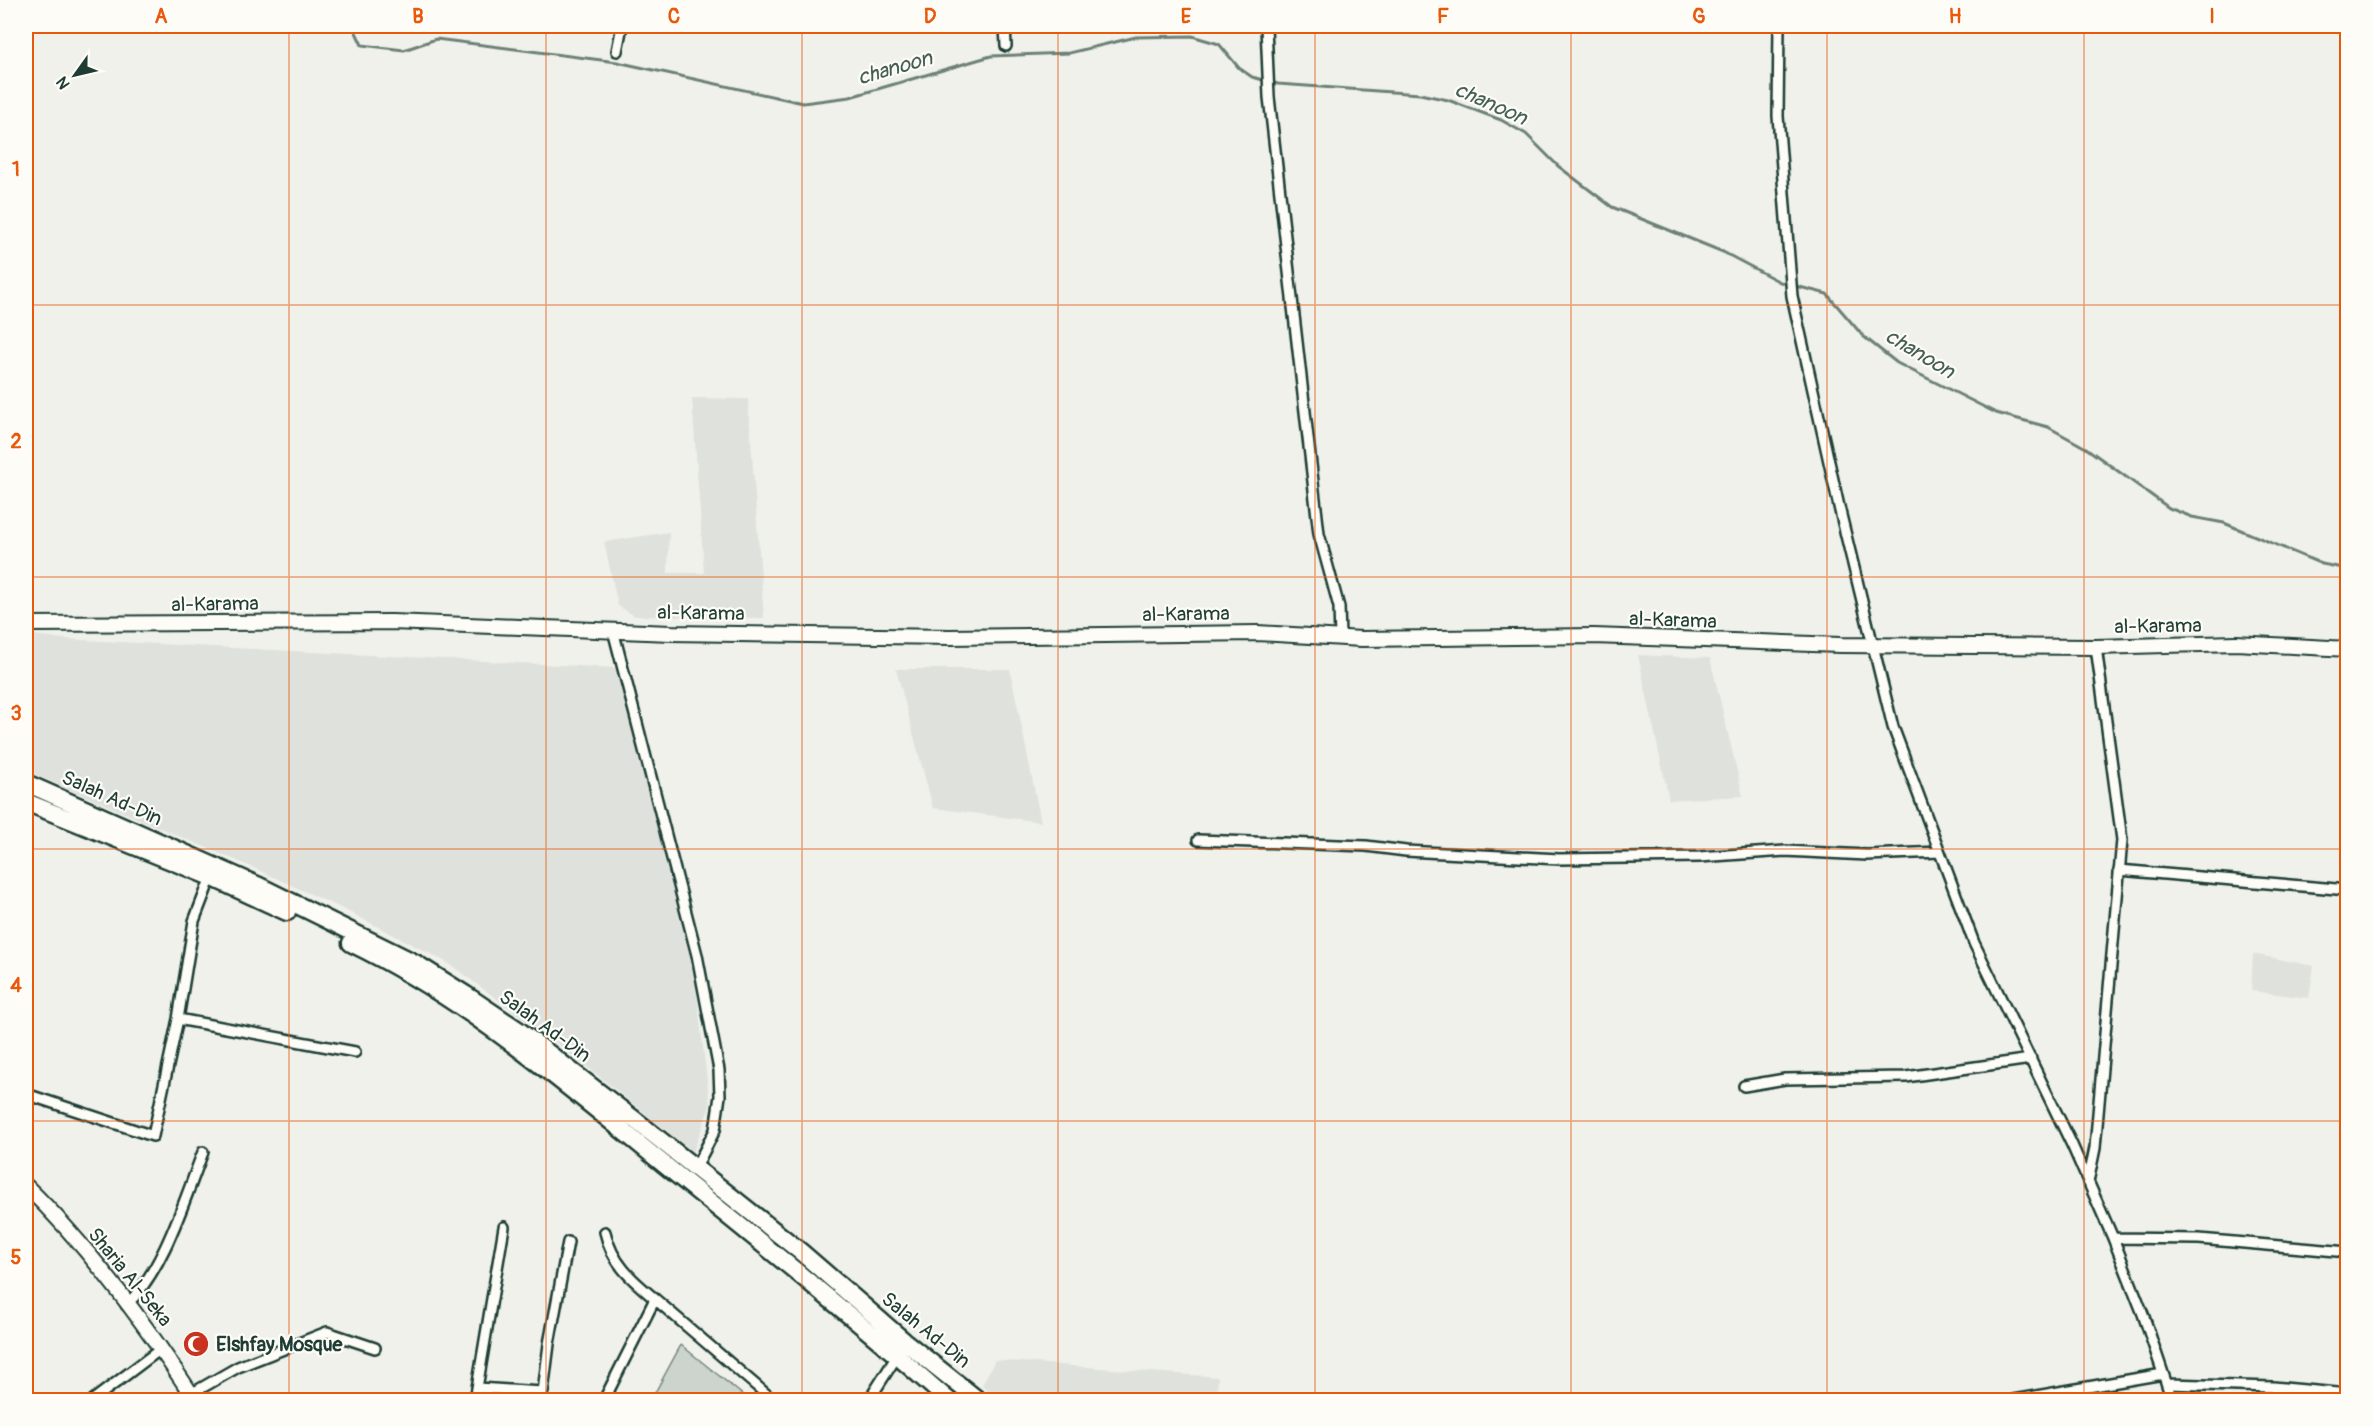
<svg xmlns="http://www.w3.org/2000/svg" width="2373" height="1426" viewBox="0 0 2373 1426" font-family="Pangolin,sans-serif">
	<rect width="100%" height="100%" fill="#f0f1eb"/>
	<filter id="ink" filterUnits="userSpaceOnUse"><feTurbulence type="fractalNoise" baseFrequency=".0167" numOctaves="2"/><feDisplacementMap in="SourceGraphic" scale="12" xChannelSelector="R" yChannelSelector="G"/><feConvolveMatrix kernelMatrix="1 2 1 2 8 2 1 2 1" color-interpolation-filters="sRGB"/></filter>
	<g filter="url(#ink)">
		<!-- built -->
		<path fill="#dfe2dc" d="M 692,398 L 748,399 L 764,618 L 635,616 L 618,606 L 604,542 L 669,532 L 668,573 L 704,573 Z
			M 26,634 L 64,639 L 618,668 L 695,978 L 710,1106 L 693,1152 L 566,1050 L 448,963 L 345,910 L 256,869 L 26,771 Z
			M 1638,655 L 1710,658 L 1743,796 L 1669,800 Z
			M 896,669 L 1010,669 L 1041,822 L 933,808 Z
			M 2253,954 L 2314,966 L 2309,998 L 2251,991 Z
			M 995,1360 L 1218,1377 L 1217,1400 L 994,1400 L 982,1385 Z"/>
		<!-- green -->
		<path fill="#cdd3cd" stroke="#768880" stroke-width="1.5" d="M 681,1345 L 749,1400 L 651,1400 Z"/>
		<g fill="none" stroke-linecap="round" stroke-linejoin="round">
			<!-- stream -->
			<path stroke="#6c8077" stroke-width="3" d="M 353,26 L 362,45 L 404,50 L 436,39 L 617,62 L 803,103 L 850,97 L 991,56 L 1069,53 L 1136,37 L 1192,36 L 1219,44 L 1239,68 L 1252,77 L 1278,84 L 1420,94 L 1448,100 L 1501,120 L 1526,134 L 1558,166 L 1612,207 L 1723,252 L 1780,282 L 1827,294 L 1863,336 L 1897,363 L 1996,413 L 2048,427 L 2086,448 L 2169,508 L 2192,517 L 2224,523 L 2322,564 L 2348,569"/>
			<!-- street casing -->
			<g stroke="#1f3d34" stroke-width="14">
				<path id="street" d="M 1005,26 L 1006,46
					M 1266,26 L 1269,97 L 1319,534 L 1339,607 L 1340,637
					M 1779,26 L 1778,116 L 1792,296 L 1840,511 L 1893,727 L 1974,943 L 2072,1145 L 2113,1238 L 2143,1314 L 2172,1400
					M 617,51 L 622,26
					M 613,630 L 697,955 L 719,1070 L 720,1096 L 715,1130 L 695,1169
					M 1198,840 L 1366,846 L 1406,851 L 1559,859 L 1699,857 L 1785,851 L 1867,855 L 1940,852
					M 2119,870 L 2348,890
					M 178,1019 L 355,1052
					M 1906,1077 L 2031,1059
					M 1744,1086 L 1785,1079 L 1906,1077
					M 26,1094 L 153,1136 L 178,1019 L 194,921 L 211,877
					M 2088,1182 L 2095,1148 L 2122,840 L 2096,647
					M 605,1232 C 612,1263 631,1279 655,1299
					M 2113,1238 L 2199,1239 L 2348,1252
					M 126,1305 C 163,1272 185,1198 203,1152
					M 2167,1384 L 2273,1387 L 2348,1394
					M 478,1388 L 543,1392 L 549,1344 L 568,1242
					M 191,1394 L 238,1367 L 327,1332 L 375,1348
					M 93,1400 L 162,1348
					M 475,1400 L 504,1227
					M 604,1400 L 655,1299 L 773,1400
					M 869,1400 L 897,1356
					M 1845,1400 L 1863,1400
					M 2013,1400 L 2163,1374"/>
			</g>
			<!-- secondary casing -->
			<g stroke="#1f3d34" stroke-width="18">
				<path id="secondary" d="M 26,624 L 392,622 L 671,633 L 950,637 L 1257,633 L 1362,639 L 1594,636 L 1840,645 L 2096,647 L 2236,643 L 2348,649
					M 26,1186 C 89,1247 147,1326 195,1400"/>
			</g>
			<!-- highway casing -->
			<g stroke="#1f3d34" stroke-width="21">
				<path id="highway" d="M 26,783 L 257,885 L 415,963 L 466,995 L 521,1032 L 635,1120 L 801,1252 L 904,1341 L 978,1400
					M 26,802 L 211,877 L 287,912
					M 351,943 C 463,997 559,1079 655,1157 C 754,1237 853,1316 948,1400"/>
			</g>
			<!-- street -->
			<use href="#street" stroke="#fdfcf7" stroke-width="9"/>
			<!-- secondary -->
			<use href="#secondary" stroke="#fdfcf7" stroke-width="14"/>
			<!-- highway -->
			<use href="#highway" stroke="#fdfcf7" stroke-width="16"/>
		</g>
	</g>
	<!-- grid -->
	<path fill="none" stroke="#e8590c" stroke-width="1.5" stroke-opacity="0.55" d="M 289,26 L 289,1400M 546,26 L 546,1400M 802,26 L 802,1400M 1058,26 L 1058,1400M 1315,26 L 1315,1400M 1571,26 L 1571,1400M 1827,26 L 1827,1400M 2084,26 L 2084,1400M 26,305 L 2348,305M 26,577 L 2348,577M 26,849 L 2348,849M 26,1121 L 2348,1121"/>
	<!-- icons -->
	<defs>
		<g id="mosque-disc" transform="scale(1.35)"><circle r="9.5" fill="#c8321e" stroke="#fdfcf7"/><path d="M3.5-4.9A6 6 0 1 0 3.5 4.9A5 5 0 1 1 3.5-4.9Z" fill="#fff"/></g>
	</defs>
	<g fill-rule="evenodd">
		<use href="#mosque-disc" x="196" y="1344"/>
	</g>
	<g text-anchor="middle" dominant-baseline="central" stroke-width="4.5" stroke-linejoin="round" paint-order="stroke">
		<!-- street labels -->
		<g font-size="20" fill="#1f3d34" stroke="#fdfcf7">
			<text transform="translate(215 604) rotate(-1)">al-Karama</text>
			<text transform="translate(701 613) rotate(1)">al-Karama</text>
			<text transform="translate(1186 614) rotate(-1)">al-Karama</text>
			<text transform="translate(1673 620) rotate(2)">al-Karama</text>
			<text transform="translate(2158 626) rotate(-1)">al-Karama</text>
			<text transform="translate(112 798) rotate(24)">Salah Ad-Din</text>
			<text transform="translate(545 1026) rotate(36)">Salah Ad-Din</text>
			<text transform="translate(130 1277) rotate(51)">Sharia Al-Seka</text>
			<text transform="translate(926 1330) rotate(39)">Salah Ad-Din</text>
		</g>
		<!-- poi labels -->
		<g font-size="20" font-weight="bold" fill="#1f3d34" stroke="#fdfcf7" text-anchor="start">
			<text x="216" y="1344">Elshfay Mosque</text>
		</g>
		<!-- water labels -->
		<g font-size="21" font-style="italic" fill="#455e56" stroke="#fdfcf7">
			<text transform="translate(895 68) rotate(-16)">chanoon</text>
			<text transform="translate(1491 104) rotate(24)">chanoon</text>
			<text transform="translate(1920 354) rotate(31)">chanoon</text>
		</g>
	</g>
	<!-- margin -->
	<rect width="2373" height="1426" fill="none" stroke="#fdfcf7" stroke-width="66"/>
	<!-- north arrow -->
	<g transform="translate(75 75) rotate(236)" stroke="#fdfcf7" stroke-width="4.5" paint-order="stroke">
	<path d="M0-4.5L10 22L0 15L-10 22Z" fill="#1f3d34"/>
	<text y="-9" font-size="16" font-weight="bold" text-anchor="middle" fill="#1f3d34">N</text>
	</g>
	<rect x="33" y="33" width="2307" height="1360" fill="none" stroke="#e8590c" stroke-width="2"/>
	<g font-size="20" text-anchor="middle" font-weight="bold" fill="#e8590c">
		<text x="161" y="23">A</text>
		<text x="418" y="23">B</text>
		<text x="674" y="23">C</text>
		<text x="930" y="23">D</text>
		<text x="1186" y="23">E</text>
		<text x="1443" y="23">F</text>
		<text x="1699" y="23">G</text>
		<text x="1955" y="23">H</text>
		<text x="2212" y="23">I</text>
		<text x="16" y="176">1</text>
		<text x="16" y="448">2</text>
		<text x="16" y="720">3</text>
		<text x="16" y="992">4</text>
		<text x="16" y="1264">5</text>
	</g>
</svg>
